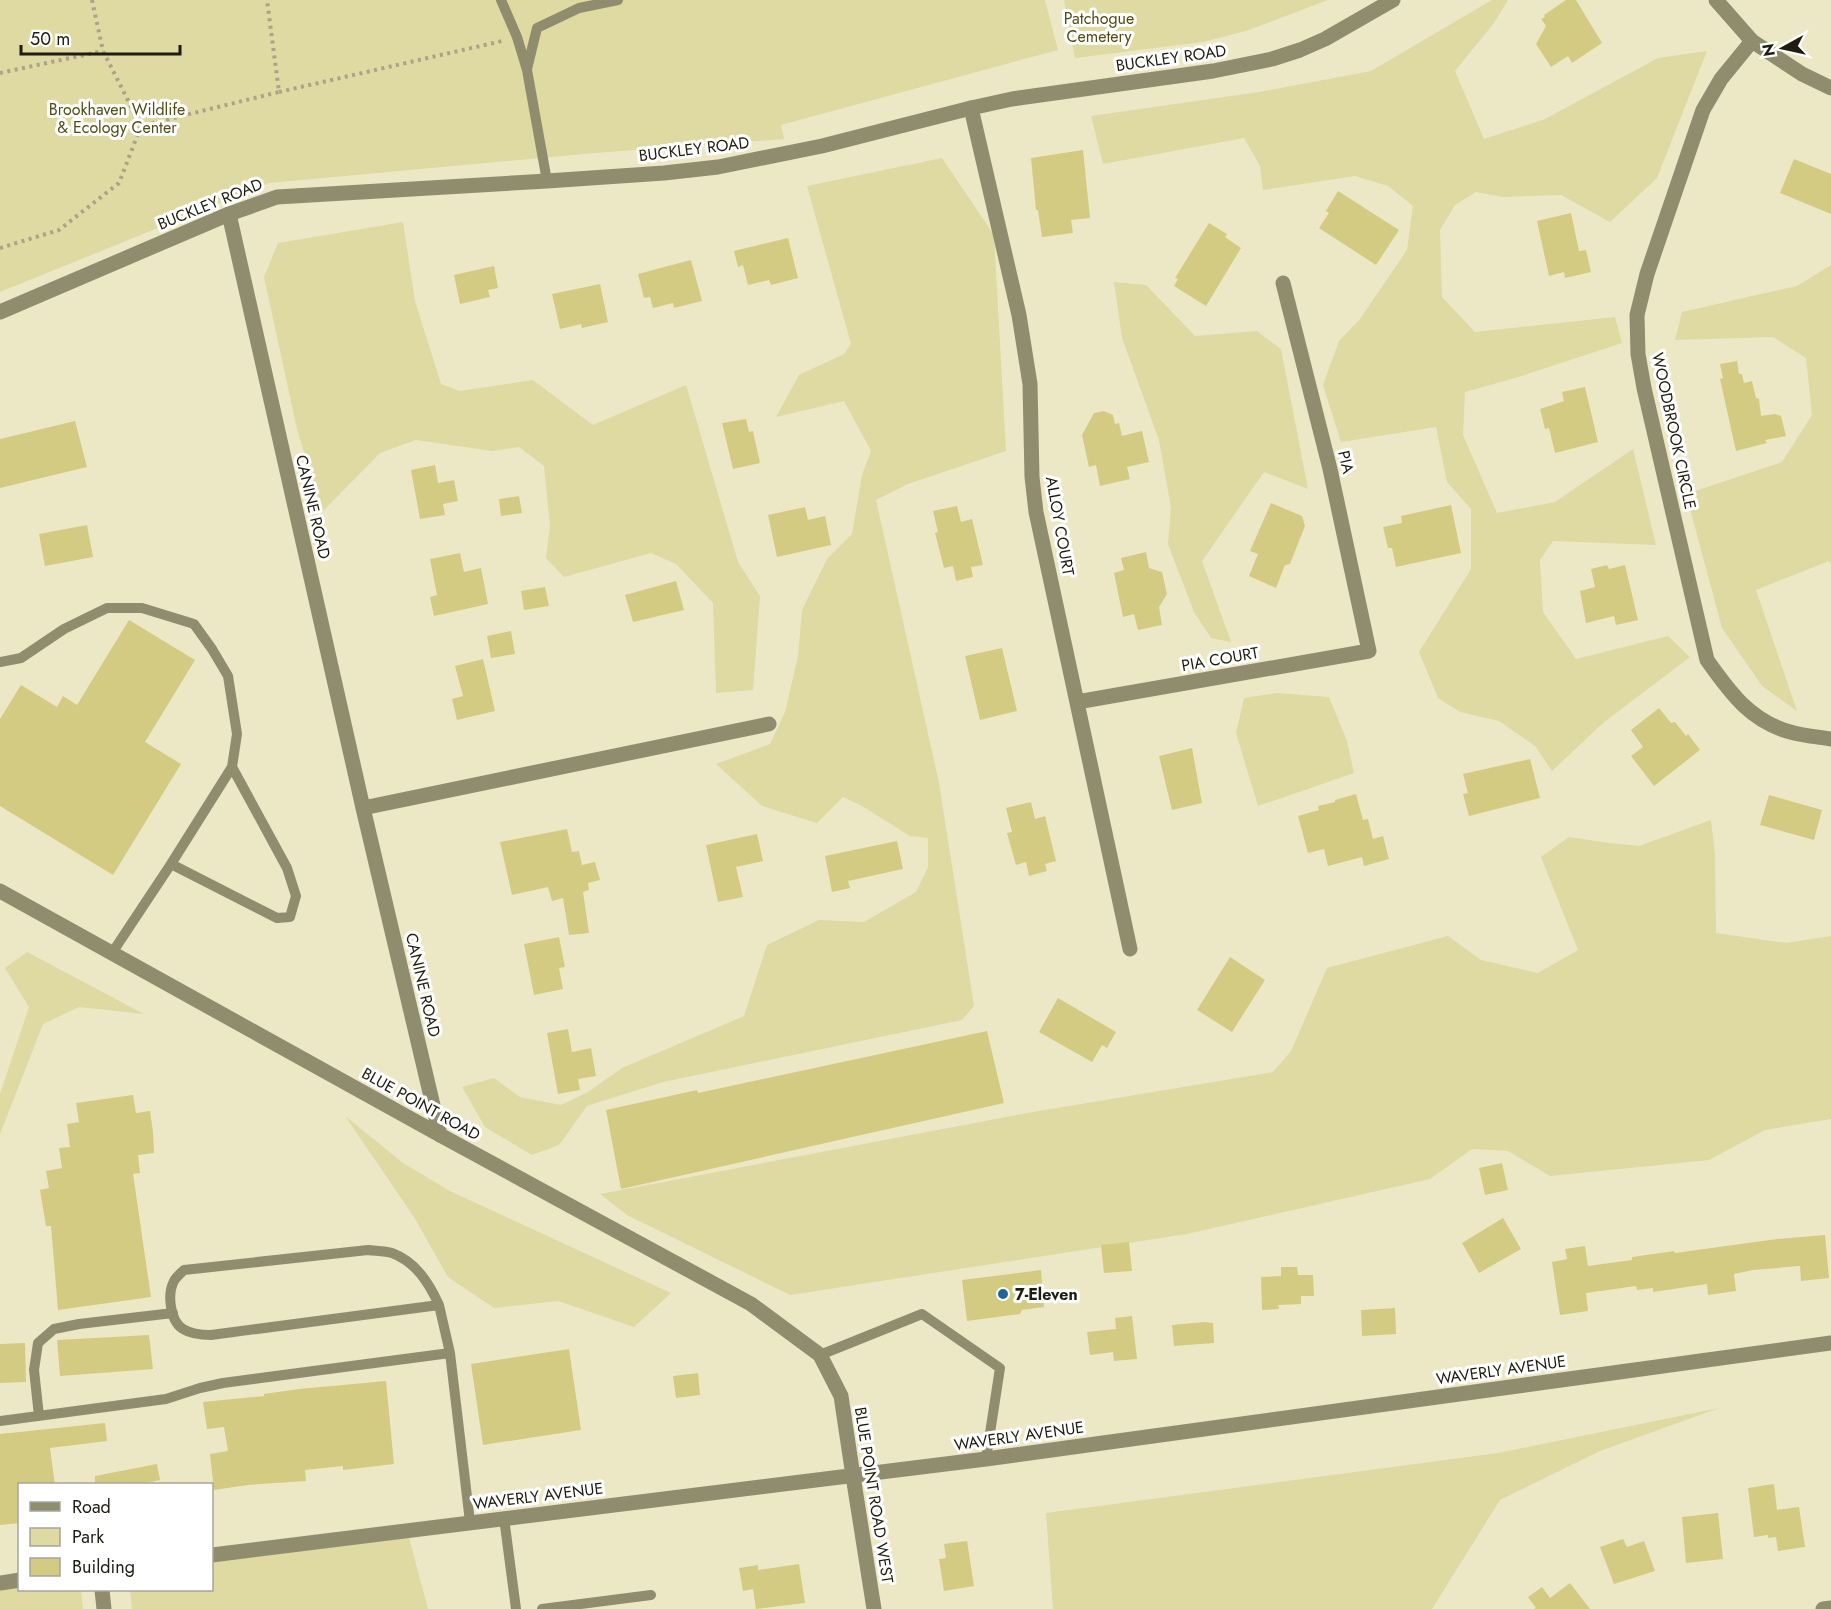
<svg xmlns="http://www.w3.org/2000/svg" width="1831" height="1609" viewBox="0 0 1831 1609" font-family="Jost,sans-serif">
	<rect width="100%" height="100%" fill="#ece8c6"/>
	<!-- green -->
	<path fill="#dfd9a2" d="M 0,0 L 1045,0 L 1058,50 L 781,125 L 784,139 L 595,153 L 269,183 L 0,292 Z
		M 1064,0 L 1328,0 L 1246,31 L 1203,42 L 1075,58 Z
		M 1492,0 L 1508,0 L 1494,23 L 1455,71 L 1484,139 L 1545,119 L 1658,58 L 1707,51 L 1657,178 L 1610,222 L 1561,195 L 1502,197 L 1476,192 L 1455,205 L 1440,230 L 1442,297 L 1475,332 L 1615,317 L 1622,343 L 1522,376 L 1465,392 L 1463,435 L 1497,513 L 1555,502 L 1633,449 L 1656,545 L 1553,541 L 1540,560 L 1543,612 L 1576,659 L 1668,636 L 1690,657 L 1603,723 L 1552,771 L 1535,746 L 1499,721 L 1460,712 L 1438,698 L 1419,652 L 1471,569 L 1471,509 L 1447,482 L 1436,427 L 1341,442 L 1323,385 L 1339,341 L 1360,319 L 1407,250 L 1413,206 L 1388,186 L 1355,176 L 1263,190 L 1260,166 L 1244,138 L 1103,164 L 1091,116 L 1259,92 L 1371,71 Z
		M 942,158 L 994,235 L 1006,451 L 908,484 L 876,500 L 939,783 L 974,1006 L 962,1020 L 663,1082 L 587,1106 L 559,1145 L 532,1155 L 485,1127 L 462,1087 L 494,1078 L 520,1097 L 561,1105 L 588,1092 L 622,1068 L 744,1016 L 767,945 L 819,920 L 864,922 L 916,892 L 928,867 L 928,838 L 910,836 L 862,806 L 843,797 L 817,823 L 762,806 L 716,764 L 770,744 L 785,712 L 798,656 L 802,610 L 827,559 L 852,534 L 862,475 L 871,451 L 844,401 L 776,417 L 799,375 L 844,354 L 851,344 L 807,186 Z
		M 403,222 L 415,301 L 441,384 L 460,391 L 533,380 L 593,425 L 686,385 L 738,562 L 760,596 L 753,690 L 716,693 L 713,603 L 676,564 L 651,553 L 564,577 L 546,558 L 550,526 L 544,466 L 519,447 L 492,451 L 416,440 L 380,453 L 322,512 L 297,429 L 264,277 L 278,243 Z
		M 1831,265 L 1831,565 L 1829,561 L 1756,590 L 1797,711 L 1762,686 L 1722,628 L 1686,494 L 1782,462 L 1812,415 L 1806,358 L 1773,337 L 1675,340 L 1682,312 L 1797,286 Z
		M 1114,282 L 1146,285 L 1195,336 L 1257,331 L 1281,349 L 1308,489 L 1264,472 L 1202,561 L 1231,642 L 1211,638 L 1194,612 L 1168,544 L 1171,508 L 1159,440 L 1122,338 Z
		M 1277,693 L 1329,697 L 1347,741 L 1354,773 L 1258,806 L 1236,733 L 1244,698 Z
		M 1711,820 L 1715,854 L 1716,933 L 1786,943 L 1831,936 L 1831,1119 L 1765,1130 L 1709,1160 L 1550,1176 L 1508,1151 L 1472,1149 L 1430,1179 L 1187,1234 L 790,1295 L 627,1215 L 600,1194 L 1027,1113 L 1273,1072 L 1291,1051 L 1327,968 L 1448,936 L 1481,960 L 1538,973 L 1578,950 L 1541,857 L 1569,837 L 1609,843 L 1639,846 Z
		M 27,952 L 144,1014 L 79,1007 L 43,1024 L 0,1134 L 0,1094 L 29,1007 L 5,968 Z
		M 345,1116 L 403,1163 L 450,1191 L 671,1293 L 634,1327 L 558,1301 L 494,1308 L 448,1277 L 414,1217 Z
		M 1719,1408 L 1600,1451 L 1500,1500 L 1432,1609 L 1053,1609 L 1046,1513 L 1498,1453 Z
		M 407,1530 L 428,1609 L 132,1609 L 130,1590 L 212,1590 L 212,1555 Z
		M 19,1580 L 20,1590 L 81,1590 L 83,1609 L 0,1609 L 0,1583 Z"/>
	<!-- building -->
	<path fill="#d4cb82" d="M 1566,0 L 1576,0 L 1602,43 L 1572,63 L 1568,56 L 1551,67 L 1536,44 L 1546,26 L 1541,19 L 1545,17 L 1544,15 Z
		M 1083,150 L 1090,218 L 1071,220 L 1073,233 L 1042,237 L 1038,210 L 1036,210 L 1031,158 Z
		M 1794,159 L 1831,174 L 1831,214 L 1780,193 Z
		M 1338,191 L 1399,230 L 1376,265 L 1319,228 L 1329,213 L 1326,211 Z
		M 1571,213 L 1579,251 L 1586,250 L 1591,272 L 1565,278 L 1564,272 L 1549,276 L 1537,221 Z
		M 1209,223 L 1227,234 L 1225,237 L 1241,248 L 1206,306 L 1174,286 L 1178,279 L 1175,278 Z
		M 788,238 L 798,278 L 771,285 L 769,280 L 748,285 L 743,265 L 738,267 L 734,251 Z
		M 691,260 L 702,301 L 674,308 L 673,303 L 653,308 L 650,297 L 644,298 L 638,274 Z
		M 494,266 L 498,288 L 488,290 L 490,297 L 460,304 L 454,275 Z
		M 600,284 L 608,322 L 582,328 L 581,324 L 560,329 L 552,294 Z
		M 1737,361 L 1739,374 L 1742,374 L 1744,383 L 1752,381 L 1756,398 L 1759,399 L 1761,416 L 1775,414 L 1781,416 L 1786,436 L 1765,440 L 1767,443 L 1736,451 L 1720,379 L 1723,378 L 1720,364 Z
		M 1585,387 L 1598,442 L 1555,453 L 1549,428 L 1545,429 L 1540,409 L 1564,401 L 1562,392 Z
		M 1104,411 L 1113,415 L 1115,424 L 1119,423 L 1122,436 L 1142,431 L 1149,462 L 1127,467 L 1130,479 L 1100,486 L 1096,465 L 1089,467 L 1082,435 L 1094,413 Z
		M 746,419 L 749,432 L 753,431 L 760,463 L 733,469 L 722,423 Z
		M 75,421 L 87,467 L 0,488 L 0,439 Z
		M 435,465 L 438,483 L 454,480 L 458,501 L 443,504 L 445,515 L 420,519 L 411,470 Z
		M 519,496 L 522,513 L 501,516 L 499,499 Z
		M 1271,503 L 1302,516 L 1305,526 L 1290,564 L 1285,565 L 1276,588 L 1249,576 L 1258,554 L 1250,551 Z
		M 1451,505 L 1461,553 L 1396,567 L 1392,548 L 1388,548 L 1383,527 L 1402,523 L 1401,516 Z
		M 957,506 L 961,522 L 972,519 L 983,565 L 971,567 L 973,577 L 956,581 L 953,566 L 944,568 L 935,533 L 938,532 L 933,511 Z
		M 805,507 L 808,520 L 825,516 L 831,545 L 777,557 L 768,515 Z
		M 87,525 L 93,557 L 45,566 L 39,534 Z
		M 1146,552 L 1149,568 L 1162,572 L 1167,594 L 1159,607 L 1162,625 L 1138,630 L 1134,614 L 1123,617 L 1114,573 L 1124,570 L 1121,558 Z
		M 460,553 L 464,572 L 481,568 L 488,604 L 434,616 L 430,597 L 437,595 L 430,559 Z
		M 1607,565 L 1609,569 L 1625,565 L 1638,620 L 1616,625 L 1614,616 L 1586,623 L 1580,591 L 1595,587 L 1591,569 Z
		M 676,581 L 684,610 L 633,622 L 625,595 Z
		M 545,587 L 549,606 L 524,610 L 521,591 Z
		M 129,620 L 195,660 L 145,742 L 181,764 L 113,875 L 0,806 L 0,719 L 21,685 L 57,707 L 63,696 L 77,705 Z
		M 511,631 L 515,654 L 491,658 L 487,636 Z
		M 1002,648 L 1017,711 L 980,720 L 965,656 Z
		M 483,659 L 495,711 L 457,720 L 452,699 L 463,696 L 455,666 Z
		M 1659,708 L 1671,723 L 1675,722 L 1686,736 L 1688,734 L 1700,750 L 1654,786 L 1631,756 L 1643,747 L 1631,730 Z
		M 1192,748 L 1202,803 L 1172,810 L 1159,756 Z
		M 1530,759 L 1540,798 L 1469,816 L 1463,794 L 1468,793 L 1463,774 Z
		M 1356,794 L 1363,820 L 1368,819 L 1373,839 L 1383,836 L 1389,859 L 1364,866 L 1362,857 L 1328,866 L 1324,849 L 1308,853 L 1298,816 L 1319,810 L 1318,806 L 1335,802 L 1335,800 Z
		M 1769,795 L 1822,810 L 1814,840 L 1760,825 Z
		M 1031,802 L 1035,819 L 1045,816 L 1056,861 L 1045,864 L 1047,871 L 1029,876 L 1026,862 L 1016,865 L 1007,833 L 1012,832 L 1006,808 Z
		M 567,829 L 572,852 L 579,851 L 582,865 L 595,862 L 600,880 L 588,883 L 589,890 L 583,892 L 589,933 L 569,935 L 563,898 L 552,901 L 548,887 L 512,895 L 500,842 Z
		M 757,834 L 763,861 L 736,867 L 743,897 L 718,902 L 706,845 Z
		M 897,841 L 903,869 L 848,881 L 850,888 L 832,892 L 825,856 Z
		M 559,937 L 565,967 L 559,968 L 563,989 L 534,995 L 524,944 Z
		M 1230,957 L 1265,980 L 1232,1032 L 1197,1010 Z
		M 1058,998 L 1116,1032 L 1107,1048 L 1102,1045 L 1092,1062 L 1039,1032 Z
		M 568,1029 L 572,1052 L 591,1048 L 596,1076 L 578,1079 L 580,1090 L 558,1094 L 547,1033 Z
		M 987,1031 L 1004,1103 L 621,1189 L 606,1110 L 697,1090 L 698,1093 Z
		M 133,1095 L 136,1113 L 150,1111 L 153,1132 L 154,1153 L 138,1155 L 140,1173 L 133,1174 L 151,1297 L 58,1310 L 51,1226 L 46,1226 L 40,1190 L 49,1188 L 46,1171 L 62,1168 L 59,1148 L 70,1147 L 67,1124 L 79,1122 L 76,1103 Z
		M 1502,1163 L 1508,1190 L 1485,1195 L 1479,1168 Z
		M 1503,1218 L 1521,1249 L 1479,1273 L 1462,1243 Z
		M 1825,1235 L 1829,1278 L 1801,1281 L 1800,1266 L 1753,1270 L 1734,1274 L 1736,1291 L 1708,1295 L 1707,1284 L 1653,1292 L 1653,1288 L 1637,1290 L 1636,1286 L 1586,1293 L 1588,1311 L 1560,1315 L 1552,1262 L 1567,1259 L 1565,1249 L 1585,1246 L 1588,1266 L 1632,1260 L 1632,1257 L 1674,1251 L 1675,1253 L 1777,1239 Z
		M 1129,1242 L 1132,1271 L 1104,1273 L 1101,1245 Z
		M 1281,1267 L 1297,1267 L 1298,1275 L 1313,1275 L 1314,1296 L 1301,1296 L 1301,1304 L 1278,1305 L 1279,1309 L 1262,1310 L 1261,1277 L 1281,1276 Z
		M 1041,1270 L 1044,1307 L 1022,1310 L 1020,1314 L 967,1321 L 962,1280 Z
		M 1395,1308 L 1396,1334 L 1362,1336 L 1361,1310 Z
		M 1132,1316 L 1137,1359 L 1114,1361 L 1113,1352 L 1090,1355 L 1087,1332 L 1116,1329 L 1115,1318 Z
		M 1205,1322 L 1213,1323 L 1214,1343 L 1174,1346 L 1172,1325 Z
		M 149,1335 L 153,1369 L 60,1376 L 57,1340 Z
		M 25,1343 L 26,1382 L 0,1383 L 0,1344 Z
		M 569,1349 L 581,1430 L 483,1445 L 471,1364 Z
		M 698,1373 L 700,1395 L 676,1398 L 673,1376 Z
		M 386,1381 L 394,1464 L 343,1470 L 343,1466 L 305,1470 L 306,1481 L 248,1485 L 214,1490 L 210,1454 L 228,1451 L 224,1427 L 207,1429 L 203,1402 L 264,1396 L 264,1394 L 299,1389 Z
		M 105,1423 L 107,1441 L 50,1448 L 55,1485 L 20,1485 L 20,1523 L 0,1525 L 0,1434 Z
		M 157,1464 L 160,1480 L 137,1485 L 95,1485 L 95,1476 Z
		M 1774,1484 L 1777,1510 L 1799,1507 L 1805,1547 L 1778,1551 L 1776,1537 L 1768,1538 L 1768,1535 L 1754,1537 L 1748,1488 Z
		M 1718,1513 L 1723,1559 L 1686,1563 L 1682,1517 Z
		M 1623,1539 L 1627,1547 L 1644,1541 L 1655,1571 L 1614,1584 L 1600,1547 Z
		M 967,1541 L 974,1586 L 944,1591 L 939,1559 L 946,1558 L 944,1544 Z
		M 799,1564 L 805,1603 L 756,1609 L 753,1589 L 743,1591 L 739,1568 L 758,1565 L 758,1570 Z
		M 1570,1583 L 1590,1609 L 1534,1609 L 1536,1608 L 1528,1597 L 1542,1587 L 1550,1598 Z"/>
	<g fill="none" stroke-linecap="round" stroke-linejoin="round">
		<!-- path -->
		<path stroke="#a7a489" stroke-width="4" stroke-dasharray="3 4.5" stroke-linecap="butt" d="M 92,0 L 103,51 L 141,126
			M 0,73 L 103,51
			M 279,92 L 502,41
			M 0,248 L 59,230 L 119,183 L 141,126 L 279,92 L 267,0"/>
		<!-- service -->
		<path stroke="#908d6f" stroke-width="10" d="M 501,0 L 517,37 L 527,70 L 547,181
			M 527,69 L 537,28 L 579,8 L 618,0
			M 0,662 L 21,658 L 64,629 L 107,608 L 142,608 L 194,624 L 212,649 L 228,676 L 237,734 L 232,767 L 171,864 L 112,953
			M 171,864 L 277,918 L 290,917 L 296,896 L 287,868 L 232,767
			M 439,1305 C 429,1283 416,1262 392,1253 C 385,1251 375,1251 368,1250 L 184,1270 C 181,1273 176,1277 174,1281 C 167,1294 170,1321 183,1329 C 191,1334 202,1335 211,1335 L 439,1305 L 450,1353 L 470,1522
			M 820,1355 L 922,1314 L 1000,1368 L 986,1459
			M 39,1416 L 34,1370 L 38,1343 L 54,1329 L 79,1324 L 173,1313
			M 0,1421 L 166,1399 L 200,1388 L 223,1383 L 450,1353
			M 504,1518 L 516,1609
			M 542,1609 L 651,1595"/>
		<!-- minor -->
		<path stroke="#908d6f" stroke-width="15" d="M 1716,0 L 1752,41
			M 1831,88 L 1802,74 L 1752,41 L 1721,79 L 1703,110 L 1647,274 L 1637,315 L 1638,354 L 1644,388 L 1707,660 C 1731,694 1752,723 1794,733 C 1806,736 1819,737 1831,739
			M 971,108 L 1019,315 L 1030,384 L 1032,477 L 1036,512 L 1130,949
			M 229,214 L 363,808 L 440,1135
			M 1077,702 L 1369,651 L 1330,469 L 1283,283
			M 363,808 L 769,724
			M 853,1476 L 874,1609
			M 102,1590 L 104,1609
			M 1823,1609 L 1831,1608"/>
		<!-- tertiary -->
		<path stroke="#908d6f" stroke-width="15" d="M 0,312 L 229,214 L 277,197 L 547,181 L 664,173 L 718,167 L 822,146 L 971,108 L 1012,99 L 1213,71 L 1272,59 L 1300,50 L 1325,39 L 1393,0
			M 0,891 L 440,1135 L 751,1304 L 820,1355 L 841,1396 L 853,1476
			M 212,1555 L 986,1459 L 1831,1343
			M 0,1583 L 20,1580"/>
	</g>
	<!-- markers -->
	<circle fill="#1e669a" stroke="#fff" stroke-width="2" cx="1003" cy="1294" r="6"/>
	<g text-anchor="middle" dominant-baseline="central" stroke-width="6" stroke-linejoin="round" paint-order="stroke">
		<!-- park labels -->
		<g font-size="16" fill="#534c14" stroke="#fff">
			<text x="1099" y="18">Patchogue<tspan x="1099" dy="18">Cemetery</tspan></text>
			<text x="117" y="109">Brookhaven Wildlife<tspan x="117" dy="18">&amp; Ecology Center</tspan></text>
		</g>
		<!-- street labels -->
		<g font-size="16" fill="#1f1d11" stroke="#fff">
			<text transform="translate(1171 58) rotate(-8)">BUCKLEY ROAD</text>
			<text transform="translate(694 149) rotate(-7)">BUCKLEY ROAD</text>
			<text transform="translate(210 204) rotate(-22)">BUCKLEY ROAD</text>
			<text transform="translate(1674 431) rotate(78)">WOODBROOK CIRCLE</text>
			<text transform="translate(1346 462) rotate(77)">PIA</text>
			<text transform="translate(313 507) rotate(77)">CANINE ROAD</text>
			<text transform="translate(1060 526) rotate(80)">ALLOY COURT</text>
			<text transform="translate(1220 659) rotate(-10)">PIA COURT</text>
			<text transform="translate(423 985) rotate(77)">CANINE ROAD</text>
			<text transform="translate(421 1104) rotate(29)">BLUE POINT ROAD</text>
			<text transform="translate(1501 1370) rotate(-8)">WAVERLY AVENUE</text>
			<text transform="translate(1019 1436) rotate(-8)">WAVERLY AVENUE</text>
			<text transform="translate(874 1495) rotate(81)">BLUE POINT ROAD WEST</text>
			<text transform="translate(538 1496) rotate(-7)">WAVERLY AVENUE</text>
		</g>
		<!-- poi labels -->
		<g font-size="16" font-weight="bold" fill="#1f1d11" stroke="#fff" text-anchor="start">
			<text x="1015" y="1294">7-Eleven</text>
		</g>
	</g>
	<!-- legend -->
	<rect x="18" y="1483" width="195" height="108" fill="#ffffff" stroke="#a5a5a0" stroke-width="1.5"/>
	<rect x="30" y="1502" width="30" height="9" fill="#908d6f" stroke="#a5a5a0" stroke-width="1.5"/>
	<text x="72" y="1513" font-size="18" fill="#1f1d11">Road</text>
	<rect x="30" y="1528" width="30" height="18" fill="#dfd9a2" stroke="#a5a5a0" stroke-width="1.5"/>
	<text x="72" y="1543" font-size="18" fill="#1f1d11">Park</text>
	<rect x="30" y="1558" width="30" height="18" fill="#d4cb82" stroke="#a5a5a0" stroke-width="1.5"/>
	<text x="72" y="1573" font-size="18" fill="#1f1d11">Building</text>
	<!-- north arrow -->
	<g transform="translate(1783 48) rotate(262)" stroke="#ffffff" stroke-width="4.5" paint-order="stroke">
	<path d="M0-4.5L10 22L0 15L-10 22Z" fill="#1f1d11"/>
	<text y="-9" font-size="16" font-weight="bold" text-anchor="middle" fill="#1f1d11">N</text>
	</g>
	<!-- scale -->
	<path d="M21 45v9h159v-9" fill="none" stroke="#1f1d11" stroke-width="3"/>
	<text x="30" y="45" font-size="18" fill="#1f1d11" stroke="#ffffff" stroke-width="4.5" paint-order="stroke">50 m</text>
</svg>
